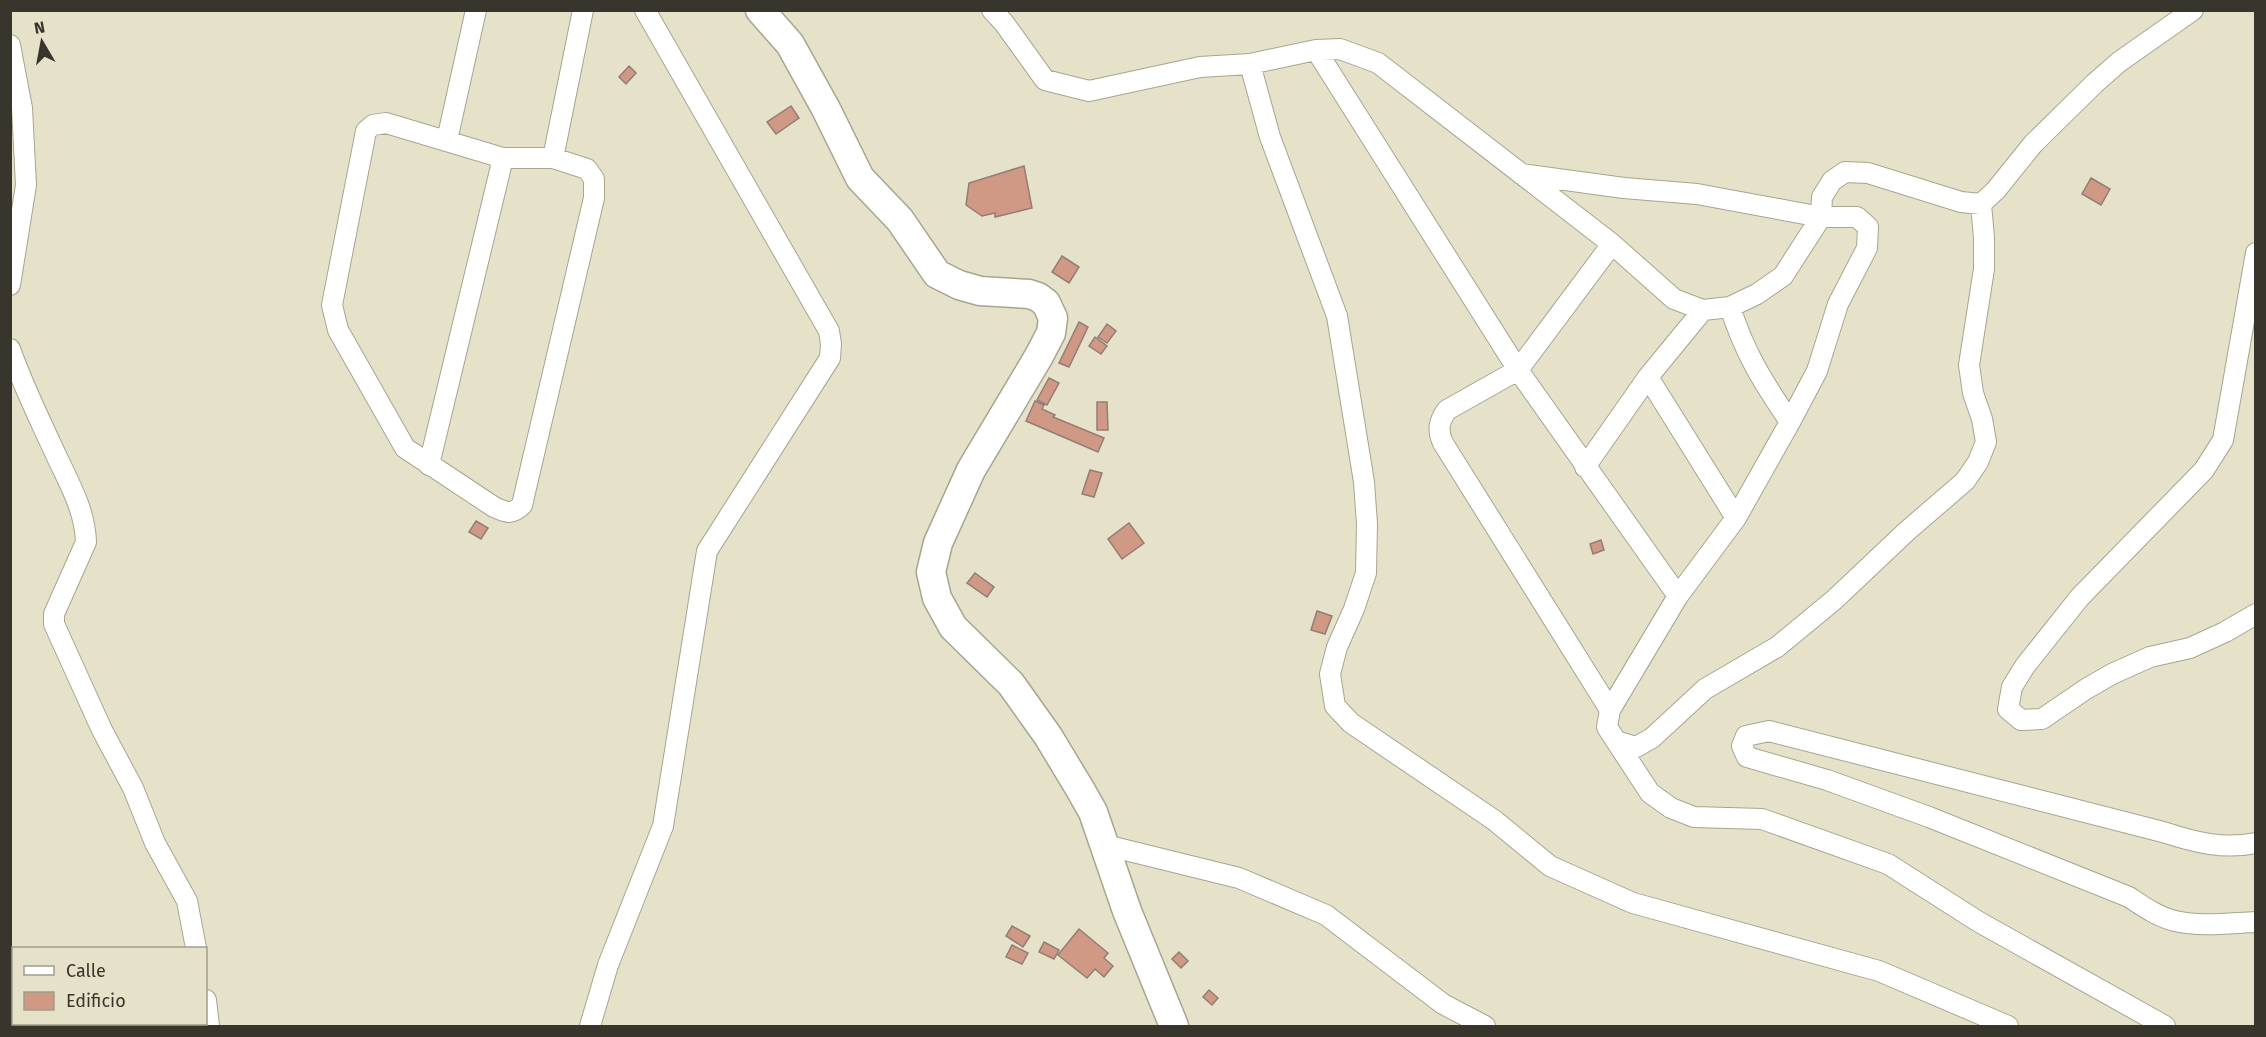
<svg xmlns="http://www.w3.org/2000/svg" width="2266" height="1037" viewBox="0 0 2266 1037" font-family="'Fira Sans',sans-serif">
	<rect width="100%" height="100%" fill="#e6e2ca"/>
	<!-- building -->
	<path fill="#cf9985" stroke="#947d75" stroke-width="1.5" d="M 629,66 L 636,73 L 626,84 L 619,77 Z
		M 791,106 L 799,118 L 776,134 L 767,122 Z
		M 1024,166 L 1032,208 L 995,217 L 995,213 L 982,216 L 966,205 L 969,183 Z
		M 2091,178 L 2110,189 L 2101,205 L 2082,194 Z
		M 1062,256 L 1079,267 L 1069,283 L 1052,272 Z
		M 1079,322 L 1088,327 L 1069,367 L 1059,363 Z
		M 1107,324 L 1116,331 L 1107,343 L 1098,337 Z
		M 1095,337 L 1107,346 L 1101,354 L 1089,346 Z
		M 1049,378 L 1059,383 L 1047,405 L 1037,400 Z
		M 1035,401 L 1044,405 L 1042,409 L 1055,415 L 1053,417 L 1104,438 L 1098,452 L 1026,421 Z
		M 1097,402 L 1107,402 L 1108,430 L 1097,430 Z
		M 1090,470 L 1102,473 L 1094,497 L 1082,494 Z
		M 476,521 L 488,528 L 481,539 L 469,532 Z
		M 1129,523 L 1144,543 L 1122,559 L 1108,539 Z
		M 1601,540 L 1604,550 L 1593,554 L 1590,544 Z
		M 975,573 L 994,587 L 987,597 L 967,583 Z
		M 1317,611 L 1332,616 L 1325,634 L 1311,630 Z
		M 1012,926 L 1030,936 L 1023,947 L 1006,936 Z
		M 1079,929 L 1108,953 L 1104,958 L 1113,966 L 1104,977 L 1095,969 L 1087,978 L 1058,955 Z
		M 1044,942 L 1059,950 L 1054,959 L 1039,952 Z
		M 1012,945 L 1028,953 L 1022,964 L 1006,957 Z
		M 1179,952 L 1188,961 L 1181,968 L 1172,959 Z
		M 1209,990 L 1218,998 L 1212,1005 L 1203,997 Z"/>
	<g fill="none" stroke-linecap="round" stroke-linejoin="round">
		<!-- street casing -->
		<g stroke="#a8a48e" stroke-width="22">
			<path id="street" d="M 992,10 L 1004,23 L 1045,80 L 1089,91 L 1200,67 L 1250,64 L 1316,50 L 1340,49 L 1378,63 L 1612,244 L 1674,299 L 1703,310 L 1730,307 L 1757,294 L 1783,276 L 1821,217 L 1822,197 L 1832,181 L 1845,172 L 1868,173 L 1961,202 L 1981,204 L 1996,190 L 2033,144 L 2094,84 L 2119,62 L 2193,10
				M 10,45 L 22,108 L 26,185 L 10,285
				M 1316,50 L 1518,370 L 1678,596
				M 1250,64 L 1270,137 L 1337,316 L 1364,482 L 1367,524 L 1366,573 L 1354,609 L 1337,647 L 1330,674 L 1335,706 L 1351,723 L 1494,820 L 1550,866 L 1633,903 L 1879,971 L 2008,1026
				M 386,123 L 503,158 L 553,158 L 587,169 L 594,179 L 594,198 L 522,505 C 512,515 507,513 494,507 L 405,448 L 338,330 L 332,305 L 366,131 L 373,125 Z
				M 447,140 L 476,10
				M 553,158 L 583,10
				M 1521,174 L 1624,188 L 1697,194 L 1821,217 L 1857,217 L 1868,227 L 1867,248 L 1838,304 L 1817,371 L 1790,422 L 1736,518 L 1678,596 L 1610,710 L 1607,727 L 1616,741 L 1636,747 L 1652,738 L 1705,689 L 1777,647 L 1834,600 L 1907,531 L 1965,481 L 1978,462 L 1986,442 L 1982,419 L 1973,393 L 1969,365 L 1984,269 L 1984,238 L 1981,204
				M 2256,253 L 2223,440 L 2204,470 L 2080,597 L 2025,666 L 2012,687 L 2008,709 L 2021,720 L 2042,719 L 2086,689 L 2112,674 L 2150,657 L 2190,648 L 2225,632 L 2256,614
				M 1730,307 C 1745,354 1763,382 1790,422
				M 10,349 C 23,386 40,420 56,455 C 69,483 85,510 86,542 L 54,614 L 54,624 L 102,730 L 133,788 L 155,843 L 187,901 L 196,948
				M 1648,377 L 1736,518
				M 429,465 L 503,158
				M 1585,467 L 1648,377 L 1703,310
				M 1610,710 L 1443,443 C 1437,430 1439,421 1447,410 L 1518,370 L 1612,244
				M 1616,741 L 1650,793 L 1671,808 L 1694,817 L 1762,819 L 1888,864 L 1979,922 L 2165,1026
				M 2256,843 C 2223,850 2194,842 2163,832 L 1769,731 L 1746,736 L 1742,746 L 1747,757 L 1827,780 L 1929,817 L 2129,897 C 2144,907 2158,917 2175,921 C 2201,927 2230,923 2256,922
				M 1105,845 L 1239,878 L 1326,915 L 1443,1004 L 1485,1026
				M 206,1000 L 209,1026
				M 590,1026 L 608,965 L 663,826 L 707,551 L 830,358 L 831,344 L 829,331 L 645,10"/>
		</g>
		<!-- secondary casing -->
		<g stroke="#a8a48e" stroke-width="31">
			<path id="secondary" d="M 760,10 L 790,44 L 826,109 L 860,178 L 900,220 L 937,274 L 959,285 L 980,291 L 1029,294 L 1038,297 L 1046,303 L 1053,318 L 1051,333 L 1039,356 L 971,470 L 938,543 L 931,572 L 937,598 L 953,627 L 1011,684 L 1048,736 L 1080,789 L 1093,812 L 1127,911 L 1174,1026"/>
		</g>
		<!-- street -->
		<use href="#street" stroke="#fff" stroke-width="20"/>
		<!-- secondary -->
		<use href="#secondary" stroke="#fff" stroke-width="28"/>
	</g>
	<!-- border -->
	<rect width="2266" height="1037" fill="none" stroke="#37352c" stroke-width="24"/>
	<!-- legend -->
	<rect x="12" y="947" width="195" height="78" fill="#e6e2ca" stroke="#a09d8b" stroke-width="1.5"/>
	<rect x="24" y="966" width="30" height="9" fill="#ffffff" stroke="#a09d8b" stroke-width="1.5"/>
	<text x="66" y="977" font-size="18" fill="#37352c">Calle</text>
	<rect x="24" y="992" width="30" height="18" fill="#cf9985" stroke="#a09d8b" stroke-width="1.5"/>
	<text x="66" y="1007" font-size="18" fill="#37352c">Edificio</text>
	<!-- north arrow -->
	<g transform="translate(42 42) rotate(350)" stroke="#e6e2ca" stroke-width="4.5" paint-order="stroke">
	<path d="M0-4.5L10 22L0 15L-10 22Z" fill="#37352c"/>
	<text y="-9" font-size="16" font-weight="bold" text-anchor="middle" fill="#37352c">N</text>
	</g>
</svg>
